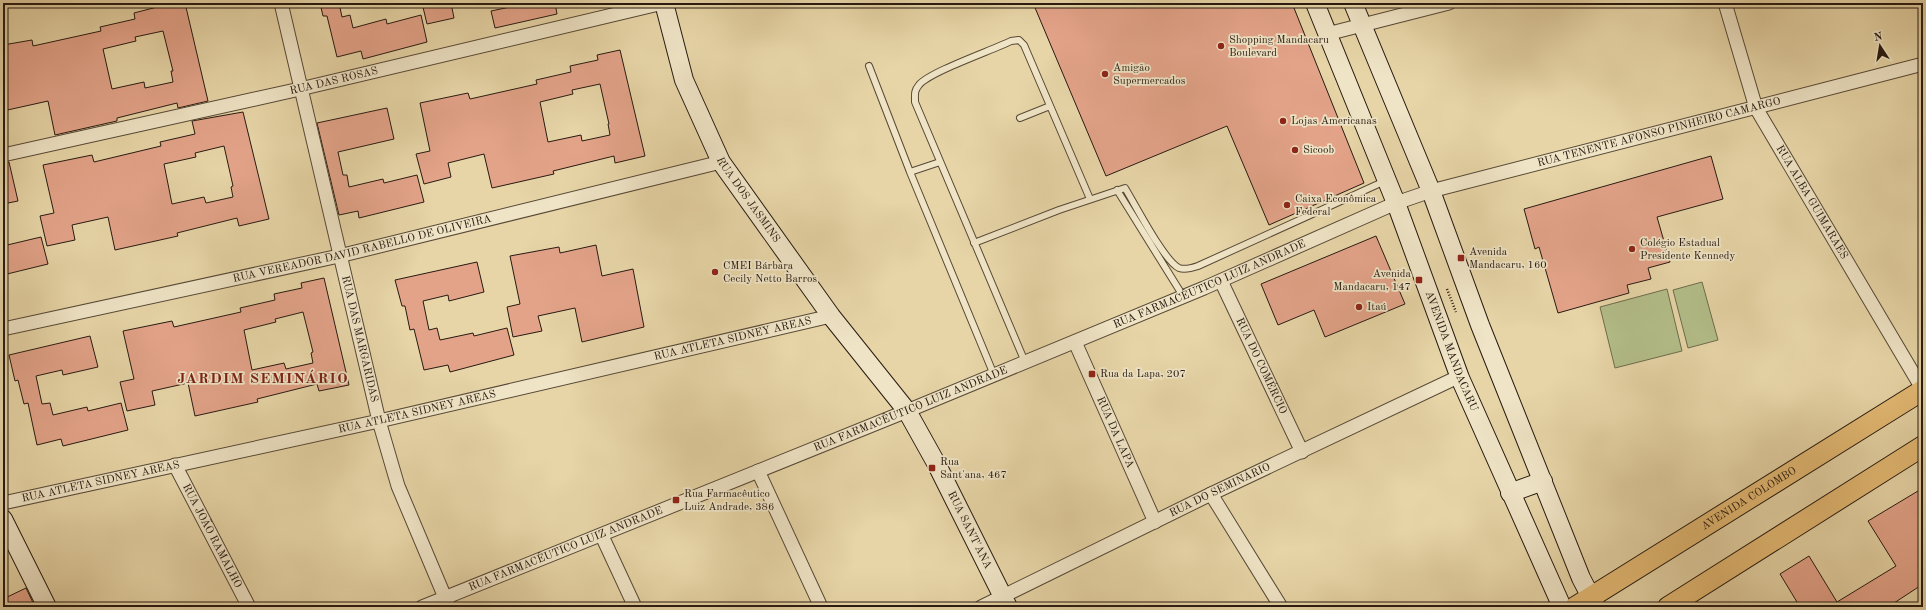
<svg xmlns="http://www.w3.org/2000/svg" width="1926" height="610" viewBox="0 0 1926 610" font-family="'Old Standard TT',serif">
	<rect width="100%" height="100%" fill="#e7d5a7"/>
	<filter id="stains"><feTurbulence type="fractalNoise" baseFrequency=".005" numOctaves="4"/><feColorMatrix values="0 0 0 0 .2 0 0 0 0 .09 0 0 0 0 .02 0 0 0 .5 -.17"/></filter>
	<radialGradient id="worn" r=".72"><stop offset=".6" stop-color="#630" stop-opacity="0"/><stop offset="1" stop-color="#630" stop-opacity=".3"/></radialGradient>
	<!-- pitch -->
	<path fill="#b3be89" stroke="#6d6c4d" d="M 1702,282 L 1718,340 L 1688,348 L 1673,290 Z
		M 1667,289 L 1682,351 L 1615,368 L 1600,307 Z"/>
	<!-- building -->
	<path fill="#e3a389" stroke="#271a11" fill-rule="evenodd" d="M 161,3 L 185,3 L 208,101 L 178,108 L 177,103 L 117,118 L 117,121 L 55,135 L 48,101 L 3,111 L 3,45 L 32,40 L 33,46 L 101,31 L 100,27 L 135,19 L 134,13 L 161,6 ZM 163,31 L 173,71 L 171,71 L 173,82 L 145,88 L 144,82 L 112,89 L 103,49 L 136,41 L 135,37 Z
		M 320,3 L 339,3 L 342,17 L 350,15 L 353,28 L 386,19 L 387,24 L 421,15 L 427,42 L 363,59 L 361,51 L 337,57 L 327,16 L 323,16 Z
		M 422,3 L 451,3 L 454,18 L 427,24 Z
		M 529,3 L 555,3 L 557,14 L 495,28 L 491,11 Z
		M 1033,3 L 1292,3 L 1364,183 L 1269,225 L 1227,126 L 1106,176 Z
		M 620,50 L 645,156 L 615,163 L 614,156 L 553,171 L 554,174 L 492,188 L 484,154 L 448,163 L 451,177 L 424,184 L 416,154 L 430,151 L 420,103 L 468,93 L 470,99 L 537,84 L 536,80 L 571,72 L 570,66 L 598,60 L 597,55 ZM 600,84 L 609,124 L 608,124 L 610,135 L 582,141 L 581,135 L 548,142 L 540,102 L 573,94 L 572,90 Z
		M 387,108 L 394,139 L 338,152 L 343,175 L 347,175 L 349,187 L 383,179 L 384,183 L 417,175 L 424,202 L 359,218 L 358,211 L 339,215 L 317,123 Z
		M 243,112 L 269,219 L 239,226 L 237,218 L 177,233 L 178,236 L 115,250 L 108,217 L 72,225 L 75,240 L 47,246 L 40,216 L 54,213 L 43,165 L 92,155 L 94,162 L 161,146 L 160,142 L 195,134 L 192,121 ZM 224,146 L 233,186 L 231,187 L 233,197 L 206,203 L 204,197 L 172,204 L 164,164 L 196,157 L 195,153 Z
		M 1711,156 L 1723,199 L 1657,217 L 1670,262 L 1648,268 L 1651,279 L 1627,285 L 1629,293 L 1558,313 L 1539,247 L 1535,249 L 1524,209 Z
		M 9,162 L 18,201 L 3,204 L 3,163 Z
		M 1376,236 L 1405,304 L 1325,337 L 1314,310 L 1278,325 L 1261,284 Z
		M 41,237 L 48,264 L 3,275 L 3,246 Z
		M 596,245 L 602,276 L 633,269 L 644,327 L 582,342 L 575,308 L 538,316 L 542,331 L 513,337 L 507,307 L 520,304 L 510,256 L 559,247 L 560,253 Z
		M 477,262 L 484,292 L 449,301 L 448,295 L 423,301 L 429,330 L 437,328 L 440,340 L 473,333 L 474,336 L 507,328 L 514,355 L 450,372 L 448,365 L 424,370 L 414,329 L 410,330 L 405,306 L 402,306 L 395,280 Z
		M 324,278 L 349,385 L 319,391 L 317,384 L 257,399 L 258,402 L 195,416 L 188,383 L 152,391 L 155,405 L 127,411 L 120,382 L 134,379 L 123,331 L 172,321 L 174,327 L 241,312 L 240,308 L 275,300 L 274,294 L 302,288 L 301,283 ZM 303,312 L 313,352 L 311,353 L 313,363 L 286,369 L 284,363 L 252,370 L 244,330 L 276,322 L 275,319 Z
		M 90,336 L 98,367 L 63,375 L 62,370 L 36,376 L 42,404 L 50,403 L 53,415 L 87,407 L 88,411 L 121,403 L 128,430 L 63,446 L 61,439 L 37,445 L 28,403 L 24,404 L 18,380 L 15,381 L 9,355 Z
		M 1923,488 L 1923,584 L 1888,607 L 1800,607 L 1780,574 L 1809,556 L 1837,602 L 1896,566 L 1868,521 Z
		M 26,588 L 35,607 L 3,607 L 3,599 Z"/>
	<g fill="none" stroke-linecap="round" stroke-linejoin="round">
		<!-- lane casing -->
		<g stroke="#574936" stroke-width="8">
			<path id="lane" d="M 869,66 L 910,172 L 940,162
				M 1020,118 L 1050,106
				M 910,172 L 994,375
				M 1117,190 L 1183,296
				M 974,243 L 1059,210 L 1125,188 C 1135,204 1164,261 1179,268 C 1185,270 1192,268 1198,266 L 1385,181
				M 1025,362 L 915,102 C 915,94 914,91 919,85 C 929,72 993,50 1011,41 L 1019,40 L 1024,45 L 1090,199"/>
		</g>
		<!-- street casing -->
		<g stroke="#574936" stroke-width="15">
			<g id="street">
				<path id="s1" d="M 281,3 L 379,421 L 398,486 L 449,607"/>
				<path id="s2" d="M 1725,3 L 1756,108 L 1923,390"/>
				<path d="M 1327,34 L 1449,3"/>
				<path id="s3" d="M 3,155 L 300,89 L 663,3"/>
				<path id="s4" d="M 1221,281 L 1302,452"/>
				<path id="s5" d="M 3,329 L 339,256 L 721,162"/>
				<path id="s6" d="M 1075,342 L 1155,522"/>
				<path id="s7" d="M 175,465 L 249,607"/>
				<path d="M 758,471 L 821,607"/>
				<path d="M 1211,494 L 1281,607"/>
				<path id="s8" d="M 3,503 L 379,421 L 831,316"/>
				<path d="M 602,536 L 635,607"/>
				<path id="s9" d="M 422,607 L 907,411 L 1204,288 L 1396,203 L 1431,191 L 1923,64"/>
				<path id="s10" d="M 981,607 L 1211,494 L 1460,376"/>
			</g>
		</g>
		<!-- secondary casing -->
		<g stroke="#271a11" stroke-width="20">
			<g id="secondary">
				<path id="s11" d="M 664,3 L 684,80 L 721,162 L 831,316 L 907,411 L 936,463 L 1008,607"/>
				<path id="s12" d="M 1315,3 L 1396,203 L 1460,378 L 1562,607"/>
				<path d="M 1353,3 L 1431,191 L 1480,325 L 1581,578 L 1596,607"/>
				<path d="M 1510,493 L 1543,481"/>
				<path d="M 3,519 L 47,607"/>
			</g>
		</g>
		<!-- primary casing -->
		<g stroke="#271a11" stroke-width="22">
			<g id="primary">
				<path id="s13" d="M 1575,607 L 1923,390"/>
				<path d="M 1668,607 L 1923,446"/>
			</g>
		</g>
		<!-- path -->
		<path stroke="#271a11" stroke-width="2.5" stroke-dasharray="1 2" stroke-linecap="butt" d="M 1447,289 L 1456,312"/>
		<!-- lane -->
		<use href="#lane" stroke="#efe4c6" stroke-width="6"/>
		<!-- street -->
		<use href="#street" stroke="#efe4c6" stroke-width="13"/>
		<!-- secondary -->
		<use href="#secondary" stroke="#efe4c6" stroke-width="18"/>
		<!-- primary -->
		<use href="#primary" stroke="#e4ba74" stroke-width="20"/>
	</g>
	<!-- markers -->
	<g fill="#8f2418" stroke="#efe4c6" stroke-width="1.5">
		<circle cx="1221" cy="46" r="4"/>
		<circle cx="1105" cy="74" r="4"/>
		<circle cx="1283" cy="121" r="4"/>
		<circle cx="1295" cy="150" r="4"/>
		<circle cx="1287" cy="205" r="4"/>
		<circle cx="1632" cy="249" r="4"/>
		<rect x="1457" y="254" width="8" height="8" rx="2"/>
		<circle cx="715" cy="272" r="4"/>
		<rect x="1415" y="276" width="8" height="8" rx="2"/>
		<circle cx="1359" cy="307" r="4"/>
		<rect x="1088" y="370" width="8" height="8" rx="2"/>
		<rect x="928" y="464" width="8" height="8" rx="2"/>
		<rect x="672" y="496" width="8" height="8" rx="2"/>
	</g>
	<g text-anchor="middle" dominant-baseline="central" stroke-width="3.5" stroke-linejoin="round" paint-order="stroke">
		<!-- poi labels -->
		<g font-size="11" fill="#271a11" stroke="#efe4c6" text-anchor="start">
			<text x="1229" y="40">Shopping Mandacaru<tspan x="1229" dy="13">Boulevard</tspan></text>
			<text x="1113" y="68">Amigão<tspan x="1113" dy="13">Supermercados</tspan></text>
			<text x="1291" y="121">Lojas Americanas</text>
			<text x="1303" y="150">Sicoob</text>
			<text x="1295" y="199">Caixa Econômica<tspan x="1295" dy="13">Federal</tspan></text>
			<text x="1640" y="243">Colégio Estadual<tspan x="1640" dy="13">Presidente Kennedy</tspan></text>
			<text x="1469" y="252">Avenida<tspan x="1469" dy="13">Mandacaru, 160</tspan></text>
			<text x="723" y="266">CMEI Bárbara<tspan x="723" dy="13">Cecily Netto Barros</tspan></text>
			<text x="1411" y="274" text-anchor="end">Avenida<tspan x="1411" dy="13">Mandacaru, 147</tspan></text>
			<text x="1367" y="307">Itaú</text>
			<text x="1100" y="374">Rua da Lapa, 207</text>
			<text x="940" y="462">Rua<tspan x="940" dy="13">Sant'ana, 467</tspan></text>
			<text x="684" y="494">Rua Farmacêutico<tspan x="684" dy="13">Luiz Andrade, 386</tspan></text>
		</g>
		<!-- street labels -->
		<g font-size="11" fill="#271a11" stroke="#efe4c6">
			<text stroke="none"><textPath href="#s3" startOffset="339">RUA DAS ROSAS</textPath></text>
			<text stroke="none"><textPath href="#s9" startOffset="1327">RUA TENENTE AFONSO PINHEIRO CAMARGO</textPath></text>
			<text stroke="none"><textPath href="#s11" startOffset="216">RUA DOS JASMINS</textPath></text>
			<text stroke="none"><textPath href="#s2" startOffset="219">RUA ALBA GUIMARÃES</textPath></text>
			<text stroke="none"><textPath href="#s5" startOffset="368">RUA VEREADOR DAVID RABELLO DE OLIVEIRA</textPath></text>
			<text stroke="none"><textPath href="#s9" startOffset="851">RUA FARMACÊUTICO LUIZ ANDRADE</textPath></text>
			<text stroke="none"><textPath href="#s1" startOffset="345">RUA DAS MARGARIDAS</textPath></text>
			<text stroke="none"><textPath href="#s8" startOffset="748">RUA ATLETA SIDNEY AREAS</textPath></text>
			<text stroke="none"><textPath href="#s12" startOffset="374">AVENIDA MANDACARU</textPath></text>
			<text stroke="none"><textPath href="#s4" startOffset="94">RUA DO COMÉRCIO</textPath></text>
			<text stroke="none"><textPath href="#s9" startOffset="527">RUA FARMACÊUTICO LUIZ ANDRADE</textPath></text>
			<text stroke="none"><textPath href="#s8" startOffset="424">RUA ATLETA SIDNEY AREAS</textPath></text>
			<text stroke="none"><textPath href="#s6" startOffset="99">RUA DA LAPA</textPath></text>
			<text stroke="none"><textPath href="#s8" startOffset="100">RUA ATLETA SIDNEY AREAS</textPath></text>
			<text stroke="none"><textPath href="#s10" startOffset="266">RUA DO SEMINÁRIO</textPath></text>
			<text stroke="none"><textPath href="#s13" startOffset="205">AVENIDA COLOMBO</textPath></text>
			<text stroke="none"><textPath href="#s11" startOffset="615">RUA SANT'ANA</textPath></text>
			<text stroke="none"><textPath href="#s7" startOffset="80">RUA JOÃO RAMALHO</textPath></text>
			<text stroke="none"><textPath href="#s9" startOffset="155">RUA FARMACÊUTICO LUIZ ANDRADE</textPath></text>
		</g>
		<!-- district labels -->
		<g font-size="15" font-weight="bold" letter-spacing="1" fill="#7a1f14" stroke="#efe4c6">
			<text x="263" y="379">JARDIM SEMINÁRIO</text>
		</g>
	</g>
	<!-- margin -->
	<rect width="1926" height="610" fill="none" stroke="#e7d5a7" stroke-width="16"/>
	<rect x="4" y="4" width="1918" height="602" fill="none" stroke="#271a11" stroke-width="2"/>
	<rect x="8" y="8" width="1910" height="594" fill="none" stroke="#271a11"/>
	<!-- north arrow -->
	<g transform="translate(1880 46) rotate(348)" stroke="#efe4c6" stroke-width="3" paint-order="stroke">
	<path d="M0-3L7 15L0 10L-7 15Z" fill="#271a11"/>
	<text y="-6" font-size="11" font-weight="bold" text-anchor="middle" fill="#271a11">N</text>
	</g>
	<rect width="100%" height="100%" filter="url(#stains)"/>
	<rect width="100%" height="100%" fill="url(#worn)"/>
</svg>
